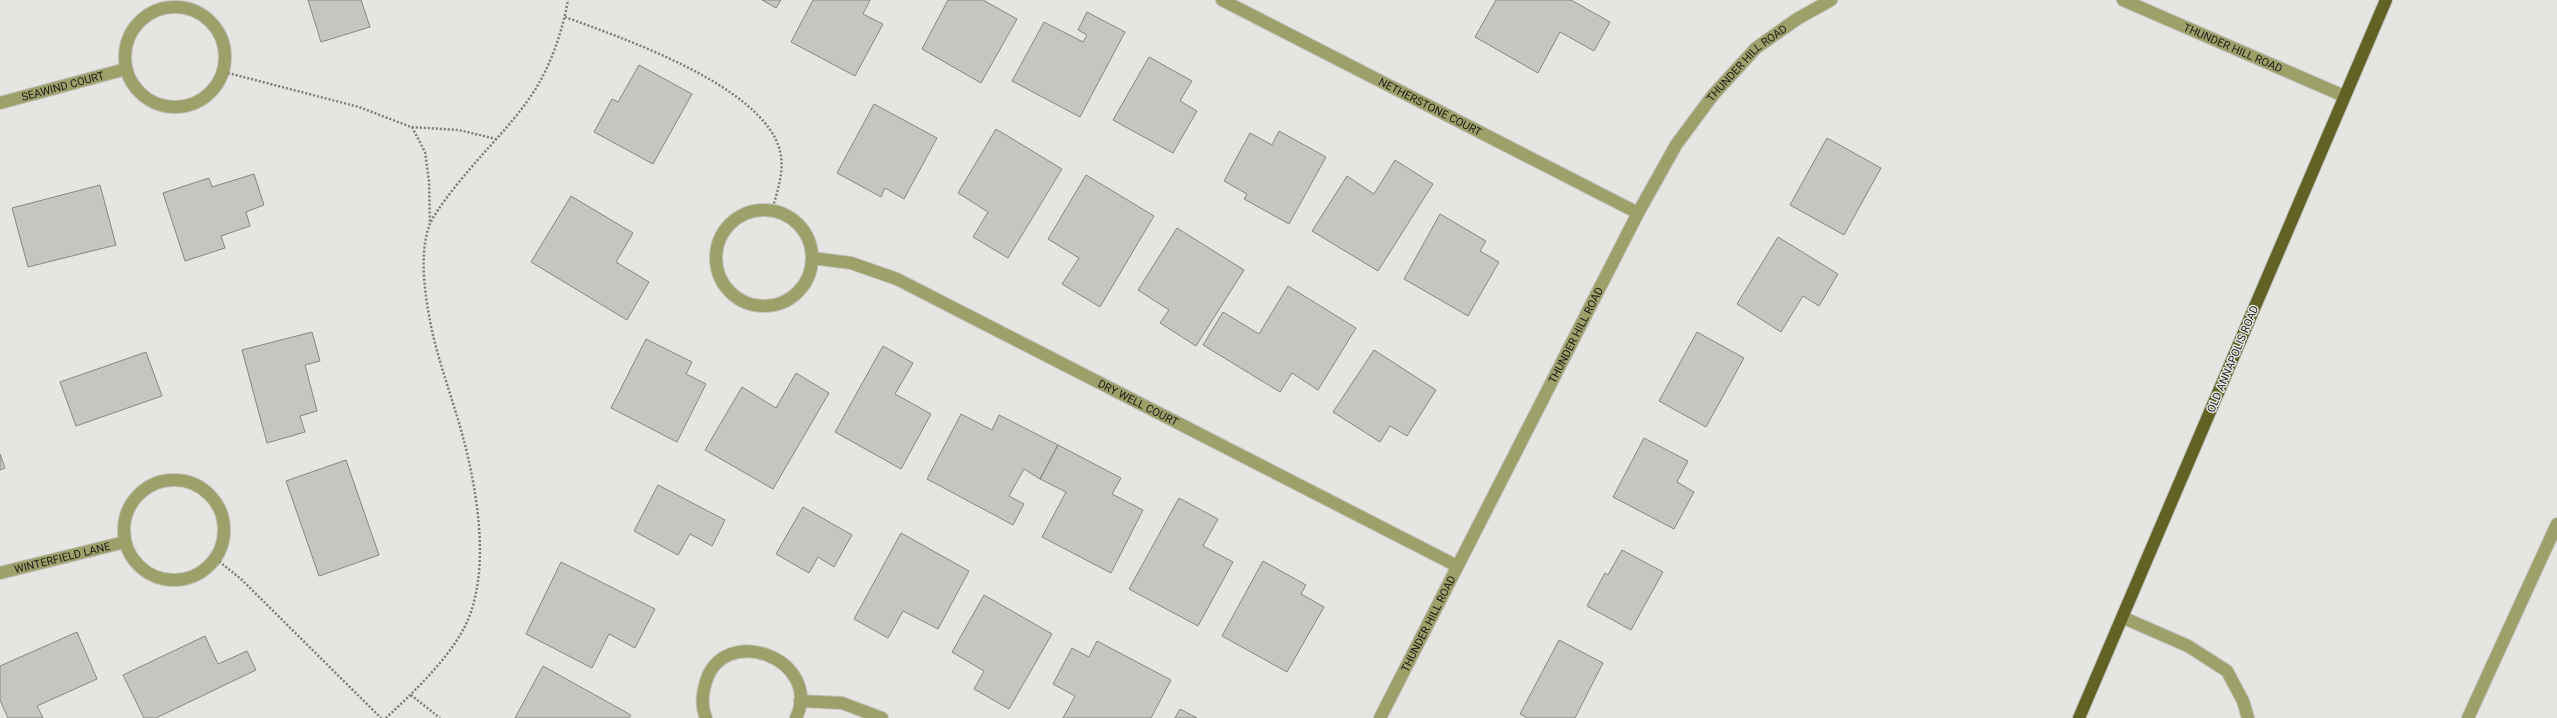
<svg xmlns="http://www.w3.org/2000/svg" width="2557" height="718" viewBox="0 0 2557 718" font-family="Roboto,sans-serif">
	<rect width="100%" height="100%" fill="#e5e5e1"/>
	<!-- building -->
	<path fill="#c5c5c1" stroke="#868783" d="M 308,0 L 361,0 L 370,27 L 321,42 Z
		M 762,0 L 781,0 L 776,8 Z
		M 813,0 L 870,0 L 863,14 L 883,24 L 855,76 L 791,42 Z
		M 948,0 L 983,0 L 1017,19 L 981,83 L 922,49 Z
		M 1496,0 L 1571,0 L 1610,22 L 1594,51 L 1560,32 L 1538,73 L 1475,37 Z
		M 1087,12 L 1125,32 L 1080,117 L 1012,81 L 1044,22 L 1083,42 L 1087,35 L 1078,30 Z
		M 1149,57 L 1192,81 L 1180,101 L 1197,111 L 1173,153 L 1113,120 Z
		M 639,65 L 692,94 L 653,164 L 594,132 L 612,99 L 618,102 Z
		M 874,104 L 937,138 L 904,199 L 885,188 L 881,197 L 837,173 Z
		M 996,129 L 1062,169 L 1008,258 L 973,237 L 988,212 L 958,193 Z
		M 1279,131 L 1326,157 L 1289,224 L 1244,199 L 1247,194 L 1224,181 L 1250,133 L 1272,145 Z
		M 1827,138 L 1881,168 L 1844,235 L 1790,205 Z
		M 1395,160 L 1433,184 L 1378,271 L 1312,231 L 1347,176 L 1374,194 Z
		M 254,174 L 264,205 L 246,212 L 250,226 L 221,236 L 225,248 L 185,261 L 163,193 L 209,178 L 212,187 Z
		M 1086,175 L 1154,216 L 1100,307 L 1062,284 L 1079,258 L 1048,239 Z
		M 100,185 L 116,245 L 28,267 L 12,208 Z
		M 571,196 L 633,233 L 616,262 L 649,282 L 627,320 L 531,262 Z
		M 1440,214 L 1486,241 L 1480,251 L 1499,262 L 1468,316 L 1404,279 Z
		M 1177,228 L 1244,270 L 1196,346 L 1160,323 L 1169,310 L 1138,290 Z
		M 1778,237 L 1838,274 L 1819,306 L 1803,296 L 1781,332 L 1737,304 Z
		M 1288,286 L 1356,328 L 1318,390 L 1292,373 L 1280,392 L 1203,345 L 1223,312 L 1259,334 Z
		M 312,332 L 320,361 L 305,365 L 317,411 L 300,416 L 305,432 L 267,443 L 242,350 Z
		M 1697,332 L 1744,358 L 1706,427 L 1659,401 Z
		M 646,339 L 692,362 L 686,374 L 706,384 L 677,442 L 611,408 Z
		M 883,346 L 913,363 L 895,394 L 931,414 L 901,469 L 835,432 Z
		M 1374,350 L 1436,390 L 1407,436 L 1390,426 L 1380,442 L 1333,412 Z
		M 146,352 L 162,396 L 76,426 L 60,382 Z
		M 796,373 L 829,393 L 773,489 L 705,450 L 742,387 L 776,408 Z
		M 961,414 L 992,430 L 999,415 L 1058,445 L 1040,479 L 1024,469 L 1009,496 L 1024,504 L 1013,525 L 927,479 Z
		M 1644,438 L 1688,461 L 1677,482 L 1694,492 L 1674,529 L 1613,497 Z
		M 1058,445 L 1121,478 L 1112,494 L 1143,510 L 1111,573 L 1042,537 L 1066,492 L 1040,479 Z
		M 0,454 L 5,468 L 0,470 Z
		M 346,460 L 379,555 L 319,576 L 286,481 Z
		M 658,485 L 725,520 L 712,546 L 690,534 L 678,555 L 634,531 Z
		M 1179,498 L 1218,519 L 1203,546 L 1233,562 L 1198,626 L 1129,589 Z
		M 803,507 L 852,535 L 834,567 L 818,557 L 809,573 L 776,554 Z
		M 901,533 L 969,571 L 938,629 L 903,611 L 888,638 L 854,619 Z
		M 1622,550 L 1663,572 L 1631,630 L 1587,606 L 1605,573 L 1608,575 Z
		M 1263,561 L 1306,585 L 1301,594 L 1324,607 L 1287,672 L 1222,636 Z
		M 561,562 L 655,609 L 635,648 L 609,634 L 592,668 L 526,634 Z
		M 984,595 L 1052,634 L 1009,709 L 974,689 L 984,671 L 952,652 Z
		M 77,632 L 97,679 L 37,706 L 43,718 L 8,718 L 0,700 L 0,666 Z
		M 205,636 L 218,664 L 247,651 L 256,670 L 156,718 L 144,718 L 123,675 Z
		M 1559,640 L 1603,663 L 1575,718 L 1528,718 L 1520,714 Z
		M 1097,641 L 1171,680 L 1151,718 L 1063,718 L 1075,696 L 1053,684 L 1072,648 L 1089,657 Z
		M 543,666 L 631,715 L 629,718 L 515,718 Z
		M 1180,709 L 1197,718 L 1175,718 Z"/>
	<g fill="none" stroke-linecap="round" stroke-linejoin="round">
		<!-- minor casing -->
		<g stroke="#c1c1bd" stroke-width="14">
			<g id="minor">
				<path id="s1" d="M 1222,0 L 1638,213"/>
				<path id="s2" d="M 2123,0 L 2344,96"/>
				<circle cx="175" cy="57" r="50"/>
				<path id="s3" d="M 0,103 L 126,69"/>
				<circle cx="764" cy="258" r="48"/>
				<path id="s4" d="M 812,258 L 851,263 L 897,279 L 1457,566"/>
				<circle cx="174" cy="530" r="50"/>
				<path id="s5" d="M 0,573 L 125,542"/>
				<path d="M 2124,618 L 2188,646 L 2227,671 L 2243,701 L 2248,718"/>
				<path d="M 800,701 L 842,703 L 882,718"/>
				<path d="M 706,718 C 701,707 702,696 705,685 C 721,620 824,659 796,718"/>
				<path id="s6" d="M 1380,718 L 1638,213 L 1676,145 L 1713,95 L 1756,48 L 1797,19 L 1831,0"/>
				<path d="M 2468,718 L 2557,524"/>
			</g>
		</g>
		<!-- major casing -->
		<g stroke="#c1c1bd" stroke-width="14">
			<path id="major" d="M 2079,718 L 2386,0"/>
		</g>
		<!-- path -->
		<path stroke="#7c7c7a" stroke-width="2.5" stroke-dasharray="2 2" stroke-linecap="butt" d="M 565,17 C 622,38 764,86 780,151 C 785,172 777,191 772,211
			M 224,72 L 359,107 L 411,127 L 459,130 L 496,139
			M 412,127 L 425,152 L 429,181 L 430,224
			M 216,559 L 241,579 L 381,718
			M 411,695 L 440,718
			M 386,718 C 411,695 447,660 463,630 C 492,577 478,494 463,437 C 453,400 439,364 431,326 C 425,295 419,257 429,226 C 436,208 468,171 482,155 C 501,134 525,108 539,83 C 553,59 563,28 568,0"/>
		<!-- minor -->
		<use href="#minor" stroke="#9da069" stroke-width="12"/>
		<!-- major -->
		<use href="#major" stroke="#616224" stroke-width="12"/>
	</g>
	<g text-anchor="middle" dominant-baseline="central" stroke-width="3" stroke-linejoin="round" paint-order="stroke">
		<!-- street labels -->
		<g font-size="11" fill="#1c1c1b" stroke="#e5e5e1">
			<text stroke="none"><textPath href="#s2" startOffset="120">THUNDER HILL ROAD</textPath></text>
			<text stroke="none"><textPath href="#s6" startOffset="754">THUNDER HILL ROAD</textPath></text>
			<text stroke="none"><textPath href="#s3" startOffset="65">SEAWIND COURT</textPath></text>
			<text stroke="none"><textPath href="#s1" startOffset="234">NETHERSTONE COURT</textPath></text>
			<text stroke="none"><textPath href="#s6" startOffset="430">THUNDER HILL ROAD</textPath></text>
			<text transform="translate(2233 359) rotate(-67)">OLD ANNAPOLIS ROAD</text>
			<text stroke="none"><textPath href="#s4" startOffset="359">DRY WELL COURT</textPath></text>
			<text stroke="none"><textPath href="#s5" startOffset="64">WINTERFIELD LANE</textPath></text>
			<text stroke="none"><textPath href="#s6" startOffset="106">THUNDER HILL ROAD</textPath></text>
		</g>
	</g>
</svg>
